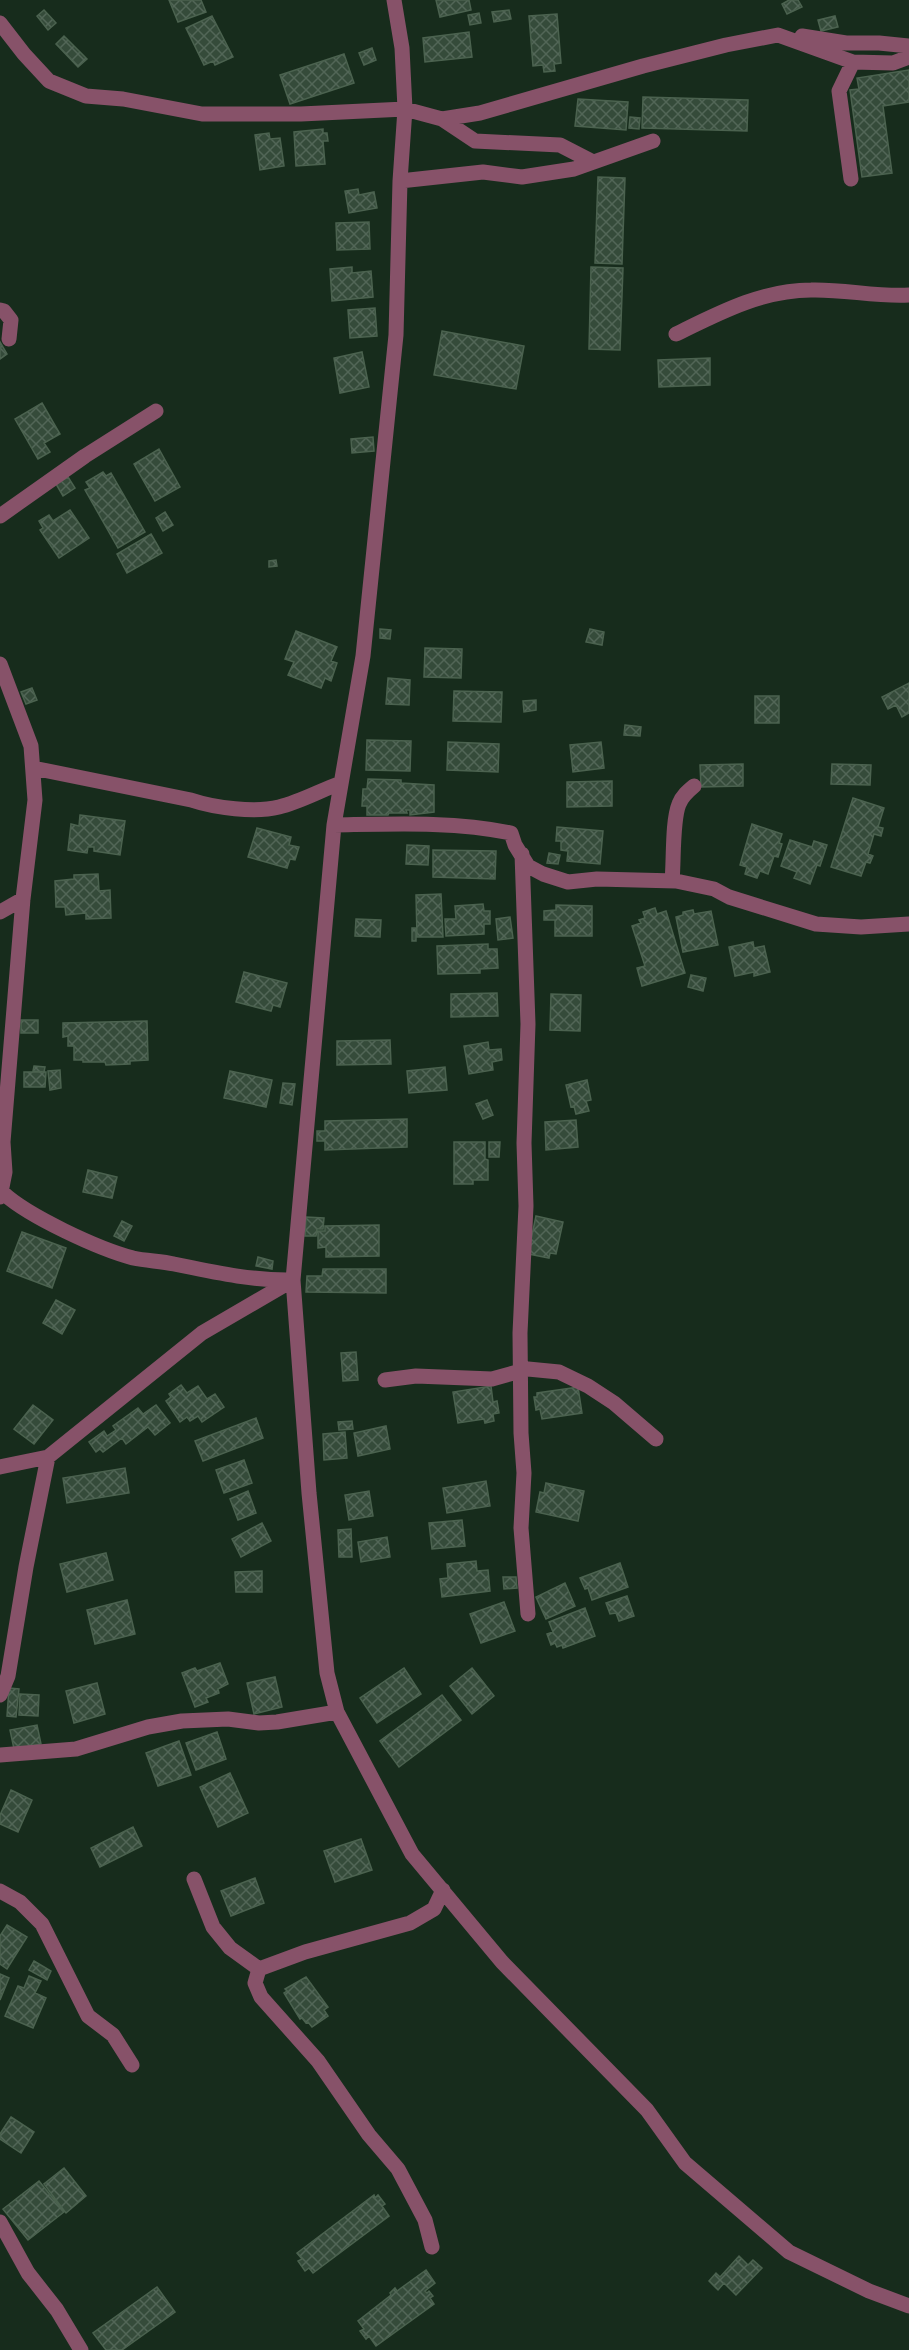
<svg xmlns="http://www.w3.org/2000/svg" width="909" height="2350" viewBox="0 0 909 2350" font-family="'Work Sans',sans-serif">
	<defs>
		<pattern id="building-cross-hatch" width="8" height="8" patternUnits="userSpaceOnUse" patternTransform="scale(1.5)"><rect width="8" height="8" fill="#354b3a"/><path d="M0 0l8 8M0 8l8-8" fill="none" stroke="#526657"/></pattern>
	</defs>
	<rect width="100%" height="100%" fill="#172c1c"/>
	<!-- building -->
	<path fill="url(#building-cross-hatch)" stroke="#4b624f" stroke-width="1.5" d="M 169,0 L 201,0 L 206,12 L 178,22 Z
		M 436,0 L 469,0 L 471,10 L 440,17 Z
		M 789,0 L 798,0 L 802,7 L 787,14 L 782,4 Z
		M 44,10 L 56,23 L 48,30 L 37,16 Z
		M 509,10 L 511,19 L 494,22 L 492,12 Z
		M 479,13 L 481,23 L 470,25 L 468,15 Z
		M 557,14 L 561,63 L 554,64 L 555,71 L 544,72 L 543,65 L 533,66 L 529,16 Z
		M 212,16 L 233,57 L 215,65 L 213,61 L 204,65 L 186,28 Z
		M 835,16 L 838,27 L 821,31 L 818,20 Z
		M 469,32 L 472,57 L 425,62 L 423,38 Z
		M 64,36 L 87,59 L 78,67 L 56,44 Z
		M 372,48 L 376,60 L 364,65 L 359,53 Z
		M 344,54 L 354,83 L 290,104 L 280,75 Z
		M 909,70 L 909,102 L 883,106 L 892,173 L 862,177 L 850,90 L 859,89 L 857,78 Z
		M 643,97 L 748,100 L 747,131 L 642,128 Z
		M 578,99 L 628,102 L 626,130 L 575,126 Z
		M 630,117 L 640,118 L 639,129 L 629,128 Z
		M 323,129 L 323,133 L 327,133 L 328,141 L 323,141 L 325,164 L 296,166 L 294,132 Z
		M 269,133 L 270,139 L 280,138 L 284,166 L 260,170 L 255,135 Z
		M 598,177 L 625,178 L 622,264 L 595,263 Z
		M 358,189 L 359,195 L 374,192 L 377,208 L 349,213 L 345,191 Z
		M 369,222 L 370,249 L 337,250 L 336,223 Z
		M 352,267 L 352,273 L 371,271 L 373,297 L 332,301 L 330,269 Z
		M 591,267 L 623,268 L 620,350 L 589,349 Z
		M 375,308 L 377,336 L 350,338 L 348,310 Z
		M 442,331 L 524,346 L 516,389 L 434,375 Z
		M 0,342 L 7,354 L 0,359 Z
		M 362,352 L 369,387 L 340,393 L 334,358 Z
		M 710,358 L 710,385 L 659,387 L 658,360 Z
		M 42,403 L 60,434 L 44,443 L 50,452 L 38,459 L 15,419 Z
		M 373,437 L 374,451 L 352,453 L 351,439 Z
		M 159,449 L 180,487 L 155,501 L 134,464 Z
		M 103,472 L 106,476 L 111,473 L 145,532 L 118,548 L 85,490 L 90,488 L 86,482 Z
		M 68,477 L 75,488 L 63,496 L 56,484 Z
		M 70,510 L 89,538 L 59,558 L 40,530 L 43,528 L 39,521 L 49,515 L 53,521 Z
		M 165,512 L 173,525 L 163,531 L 156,518 Z
		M 151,534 L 162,553 L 127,573 L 117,554 Z
		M 276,560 L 277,566 L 269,567 L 269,561 Z
		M 380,629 L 391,630 L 390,639 L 380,638 Z
		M 590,629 L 604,632 L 602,645 L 586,642 Z
		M 296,631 L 337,647 L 331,661 L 337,663 L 331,681 L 325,678 L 321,688 L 288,675 L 294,662 L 285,659 Z
		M 425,648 L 462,649 L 461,678 L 424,677 Z
		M 388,678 L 410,680 L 409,705 L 386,704 Z
		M 909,683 L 909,713 L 902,717 L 896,705 L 888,709 L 882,697 Z
		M 32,688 L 37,700 L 26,704 L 21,692 Z
		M 454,691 L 502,692 L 501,722 L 453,721 Z
		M 755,696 L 779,696 L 779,723 L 755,723 Z
		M 536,700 L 536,710 L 524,712 L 523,701 Z
		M 625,725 L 641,727 L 640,736 L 624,735 Z
		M 367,740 L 411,741 L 410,771 L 366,770 Z
		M 448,742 L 499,744 L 498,772 L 447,770 Z
		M 601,742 L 604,768 L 573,772 L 570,745 Z
		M 743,764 L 743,786 L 701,787 L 700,765 Z
		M 832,764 L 871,765 L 870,785 L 831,784 Z
		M 368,779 L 401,780 L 401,783 L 434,785 L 434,812 L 410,815 L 410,810 L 406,810 L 407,813 L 389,813 L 388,815 L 367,815 L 367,806 L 362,806 L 363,789 L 367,789 Z
		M 612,781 L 612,806 L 567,807 L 567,782 Z
		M 853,798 L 884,808 L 878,827 L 883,828 L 881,836 L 874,834 L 868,854 L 873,856 L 870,863 L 866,862 L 861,876 L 831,867 Z
		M 80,815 L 125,821 L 120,855 L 94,851 L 94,847 L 88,847 L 87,853 L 68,850 L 71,824 L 79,826 Z
		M 752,824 L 782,834 L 779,843 L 782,844 L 778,857 L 774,856 L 768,874 L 760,871 L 757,878 L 745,874 L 747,867 L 740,865 Z
		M 557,827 L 603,831 L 600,864 L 567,861 L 568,851 L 561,850 L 561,841 L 556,841 Z
		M 257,828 L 291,837 L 289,845 L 299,847 L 295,860 L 290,859 L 287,868 L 248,857 Z
		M 790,840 L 812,847 L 814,841 L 827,845 L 820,866 L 817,865 L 810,884 L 794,878 L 797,872 L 781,866 Z
		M 407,845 L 429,846 L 428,865 L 406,864 Z
		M 433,850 L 496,851 L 495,879 L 433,877 Z
		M 549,853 L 560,855 L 558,864 L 547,863 Z
		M 98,874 L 99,891 L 110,890 L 111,918 L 86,919 L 86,913 L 66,915 L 65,907 L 56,907 L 55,881 L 74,879 L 74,875 Z
		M 441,894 L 443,937 L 417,937 L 416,895 Z
		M 483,904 L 484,911 L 490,911 L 490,924 L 484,924 L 484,934 L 446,936 L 445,919 L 456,919 L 455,906 Z
		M 556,905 L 592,906 L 592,936 L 555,936 L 555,920 L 544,920 L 544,911 L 556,910 Z
		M 655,908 L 657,914 L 666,911 L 685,973 L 642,986 L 637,968 L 645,966 L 632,926 L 641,923 L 639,920 L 645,918 L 643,912 Z
		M 693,910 L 694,914 L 711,911 L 718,945 L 683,952 L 676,917 L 683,915 L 683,912 Z
		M 510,917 L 513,938 L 498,940 L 496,919 Z
		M 356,919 L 381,920 L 380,937 L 355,936 Z
		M 412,928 L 416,928 L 416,941 L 412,941 Z
		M 753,942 L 754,948 L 764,946 L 770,972 L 754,976 L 754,972 L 735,976 L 729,947 Z
		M 488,944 L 488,949 L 497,949 L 498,968 L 480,969 L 480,973 L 438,974 L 437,946 Z
		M 244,972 L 287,983 L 280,1007 L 273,1005 L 271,1011 L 236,1002 Z
		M 691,975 L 706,978 L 703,991 L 688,987 Z
		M 497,993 L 498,1016 L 451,1017 L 451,994 Z
		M 551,994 L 581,995 L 580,1031 L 550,1030 Z
		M 21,1020 L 38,1020 L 38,1033 L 21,1033 Z
		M 147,1021 L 148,1060 L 130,1061 L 130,1064 L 106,1065 L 105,1062 L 83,1062 L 83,1060 L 74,1060 L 74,1046 L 68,1046 L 68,1036 L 63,1037 L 63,1023 Z
		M 390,1040 L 391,1064 L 337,1065 L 337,1041 Z
		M 488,1042 L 489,1050 L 501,1049 L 502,1060 L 492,1062 L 493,1070 L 469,1074 L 464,1046 Z
		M 34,1066 L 45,1067 L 44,1072 L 33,1071 Z
		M 445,1067 L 447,1090 L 409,1093 L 407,1071 Z
		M 60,1070 L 61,1088 L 50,1090 L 48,1071 Z
		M 230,1071 L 272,1080 L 266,1107 L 224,1098 Z
		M 24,1072 L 46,1072 L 45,1087 L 24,1087 Z
		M 587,1080 L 591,1100 L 586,1101 L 589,1111 L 576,1114 L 574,1106 L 571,1107 L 566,1085 Z
		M 283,1083 L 295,1084 L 292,1105 L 280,1103 Z
		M 487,1100 L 493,1115 L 483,1119 L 476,1104 Z
		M 407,1119 L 407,1147 L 325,1150 L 325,1141 L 317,1141 L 317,1131 L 325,1131 L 325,1121 Z
		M 576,1120 L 578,1147 L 546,1150 L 545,1122 Z
		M 454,1142 L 485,1142 L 485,1159 L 488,1160 L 488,1180 L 473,1180 L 473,1184 L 454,1184 Z
		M 489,1142 L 500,1142 L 499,1157 L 489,1157 Z
		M 88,1170 L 117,1177 L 112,1198 L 83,1192 Z
		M 536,1216 L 563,1222 L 556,1254 L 550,1253 L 549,1258 L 528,1254 Z
		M 306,1217 L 324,1218 L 323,1229 L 317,1229 L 316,1236 L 305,1236 Z
		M 122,1221 L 132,1226 L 124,1241 L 114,1236 Z
		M 379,1225 L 379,1256 L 326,1257 L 326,1247 L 318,1248 L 318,1231 L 325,1231 L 325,1226 Z
		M 22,1232 L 66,1248 L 52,1288 L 7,1271 Z
		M 258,1257 L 273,1261 L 272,1269 L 256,1266 Z
		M 323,1269 L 386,1269 L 386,1293 L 306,1292 L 307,1276 L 322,1276 Z
		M 56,1300 L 75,1310 L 62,1334 L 43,1323 Z
		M 356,1352 L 358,1380 L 343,1381 L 341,1353 Z
		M 181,1385 L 187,1393 L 198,1386 L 207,1399 L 215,1394 L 224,1407 L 202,1422 L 198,1416 L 190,1421 L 187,1417 L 180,1422 L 166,1401 L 171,1397 L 169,1394 Z
		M 491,1386 L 493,1402 L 497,1401 L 499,1413 L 493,1414 L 494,1421 L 485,1423 L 484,1419 L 458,1423 L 453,1392 Z
		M 578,1387 L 582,1413 L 542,1419 L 540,1409 L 536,1410 L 534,1397 L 537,1397 L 537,1393 Z
		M 33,1405 L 53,1420 L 34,1444 L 14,1429 Z
		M 156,1405 L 170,1423 L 155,1435 L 148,1427 L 126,1444 L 122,1438 L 103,1452 L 100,1449 L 96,1452 L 89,1442 L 104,1431 L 107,1436 L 116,1430 L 113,1426 L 138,1408 L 143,1414 Z
		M 256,1418 L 263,1438 L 203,1461 L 195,1441 Z
		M 352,1421 L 353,1429 L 339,1430 L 338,1422 Z
		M 386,1426 L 390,1449 L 358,1456 L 354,1433 Z
		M 345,1432 L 347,1458 L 324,1460 L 323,1434 Z
		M 244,1460 L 252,1483 L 224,1493 L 216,1470 Z
		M 125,1468 L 129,1493 L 67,1503 L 63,1478 Z
		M 486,1481 L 490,1506 L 447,1513 L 443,1488 Z
		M 546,1483 L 584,1491 L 578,1521 L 536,1512 L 540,1492 L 544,1493 Z
		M 248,1491 L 256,1513 L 238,1520 L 230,1499 Z
		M 369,1491 L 373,1516 L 349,1520 L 345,1495 Z
		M 462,1520 L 465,1546 L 432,1549 L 429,1523 Z
		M 262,1523 L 271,1541 L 241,1557 L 232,1539 Z
		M 351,1529 L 352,1557 L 339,1557 L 338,1530 Z
		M 387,1537 L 390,1557 L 361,1562 L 358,1542 Z
		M 106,1553 L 113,1580 L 67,1592 L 60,1564 Z
		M 476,1561 L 477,1571 L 488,1570 L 490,1591 L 442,1597 L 440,1579 L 448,1578 L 447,1564 Z
		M 620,1563 L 628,1587 L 592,1600 L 588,1588 L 585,1589 L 580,1578 Z
		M 262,1571 L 262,1592 L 236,1592 L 235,1572 Z
		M 503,1577 L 516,1577 L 517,1588 L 504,1589 Z
		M 565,1583 L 575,1606 L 546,1619 L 536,1597 Z
		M 627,1596 L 634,1616 L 619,1621 L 616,1613 L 610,1614 L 606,1603 Z
		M 127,1600 L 135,1634 L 95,1644 L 87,1610 Z
		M 504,1602 L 515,1631 L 481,1643 L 470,1614 Z
		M 585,1608 L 595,1636 L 563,1648 L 562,1645 L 557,1647 L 555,1643 L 551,1645 L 547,1634 L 553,1632 L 549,1622 Z
		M 220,1663 L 228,1684 L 218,1689 L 219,1693 L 206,1698 L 208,1702 L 195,1707 L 182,1673 L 195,1668 L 197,1671 Z
		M 404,1668 L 421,1694 L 377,1723 L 360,1698 Z
		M 472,1668 L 494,1696 L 472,1714 L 450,1686 Z
		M 275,1677 L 282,1707 L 254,1714 L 247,1683 Z
		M 97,1683 L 105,1714 L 74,1723 L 66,1691 Z
		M 9,1688 L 19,1689 L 16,1717 L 7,1716 Z
		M 20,1694 L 39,1695 L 38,1716 L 19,1715 Z
		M 442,1695 L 461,1720 L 399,1767 L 380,1741 Z
		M 37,1725 L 41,1744 L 14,1749 L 10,1730 Z
		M 217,1732 L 226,1759 L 196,1770 L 186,1743 Z
		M 179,1741 L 191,1775 L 158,1786 L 146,1753 Z
		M 230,1773 L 248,1813 L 218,1827 L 200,1787 Z
		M 11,1790 L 32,1800 L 18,1832 L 0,1824 L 0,1815 Z
		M 133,1827 L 142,1846 L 100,1867 L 91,1848 Z
		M 361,1839 L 372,1870 L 335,1882 L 324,1851 Z
		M 255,1878 L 264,1903 L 231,1916 L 221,1891 Z
		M 7,1925 L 27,1937 L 7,1969 L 0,1964 L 0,1936 Z
		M 34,1961 L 51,1971 L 47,1980 L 29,1970 Z
		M 0,1974 L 9,1978 L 0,2000 Z
		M 29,1976 L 41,1981 L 35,1993 L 46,1998 L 33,2028 L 5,2016 L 18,1986 L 24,1988 Z
		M 306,1977 L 328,2007 L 324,2010 L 328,2016 L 312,2027 L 308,2022 L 306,2023 L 302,2018 L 300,2019 L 284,1993 L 287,1991 L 285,1989 Z
		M 11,2117 L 34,2132 L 21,2153 L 0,2139 L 0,2134 Z
		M 64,2168 L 86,2196 L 66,2213 L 44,2184 Z
		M 39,2181 L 64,2212 L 28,2240 L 3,2209 Z
		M 374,2195 L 375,2198 L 378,2195 L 385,2204 L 382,2206 L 389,2216 L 313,2273 L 309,2268 L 305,2271 L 298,2261 L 302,2259 L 297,2253 Z
		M 739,2256 L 748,2265 L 753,2260 L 762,2268 L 736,2295 L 724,2283 L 718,2290 L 709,2281 L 716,2273 L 720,2277 Z
		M 426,2270 L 435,2283 L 425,2291 L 427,2293 L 429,2291 L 433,2296 L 430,2298 L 434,2304 L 376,2346 L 369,2336 L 366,2339 L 360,2331 L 364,2329 L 358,2321 L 391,2295 L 390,2293 L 395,2288 L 397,2291 Z
		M 157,2287 L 175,2312 L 122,2350 L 106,2350 L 93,2333 Z"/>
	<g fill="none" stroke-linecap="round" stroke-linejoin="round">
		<!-- minor -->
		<path stroke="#875269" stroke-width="15" d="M 394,0 L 402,48 L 405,109 L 400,181 L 396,335 L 363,656 L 334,825 L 293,1280 L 309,1493 L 327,1673 L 337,1712 L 412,1854 L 502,1962 L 647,2110 L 685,2163 L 789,2252 L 869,2291 L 909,2306
			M 0,23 L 24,54 L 49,81 L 86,96 L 123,99 L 202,114 L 301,114 L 405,109 L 442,119 L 480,113 L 643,66 L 726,45 L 778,35 L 853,62 L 893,63 L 909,57
			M 802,36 L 846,43 L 879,43 L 909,46
			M 442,119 L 475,141 L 560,145 L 593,162
			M 851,179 L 839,91 L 853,62
			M 400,181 L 483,172 L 522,177 L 574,169 L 653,141
			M 0,310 L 4,311 L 11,320 L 9,339
			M 676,334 C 719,313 762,290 811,290 C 844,289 876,297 909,295
			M 0,516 L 85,456 L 156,411
			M 0,664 L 31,746 L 35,800 L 23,899 L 3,1142 L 5,1172 L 0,1197
			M 33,768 L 191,800 C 215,808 255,813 279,807 C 300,802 321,790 341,783
			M 334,825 C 392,824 454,821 511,833 L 515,845 L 528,866 L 543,874 L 568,882 L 597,879 L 676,881 L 714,889 L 729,897 L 816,924 L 861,927 L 909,924
			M 522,854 L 528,1024 L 524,1143 L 526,1206 L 520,1333 L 521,1433 L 524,1473 L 521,1528 L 528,1614
			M 672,881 C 674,861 672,821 679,804 C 682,796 688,791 694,786
			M 0,912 L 23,899
			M 2,1192 C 27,1216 99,1249 133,1258 C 147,1261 161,1261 174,1264 C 213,1272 253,1281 293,1280
			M 385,1380 L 416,1376 L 492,1379 L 528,1369 L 559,1372 L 588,1386 L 614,1403 L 656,1439
			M 0,1467 L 48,1457
			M 0,1695 L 8,1676 L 26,1567 L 48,1457 L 202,1333 L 293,1280
			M 0,1755 L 76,1749 L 148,1727 L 182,1721 L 228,1719 L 259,1723 L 277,1722 L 337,1712
			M 194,1879 L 213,1927 L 230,1948 L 259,1969
			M 0,1891 L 20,1902 L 42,1924 L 88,2016 L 113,2035 L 132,2065
			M 0,2222 L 28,2273 L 57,2310 L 81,2350
			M 432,2247 L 425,2220 L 398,2169 L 369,2135 L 318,2061 L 261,1997 L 255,1983 L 259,1969 L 305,1952 L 410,1923 L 434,1909 L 443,1890"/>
	</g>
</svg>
